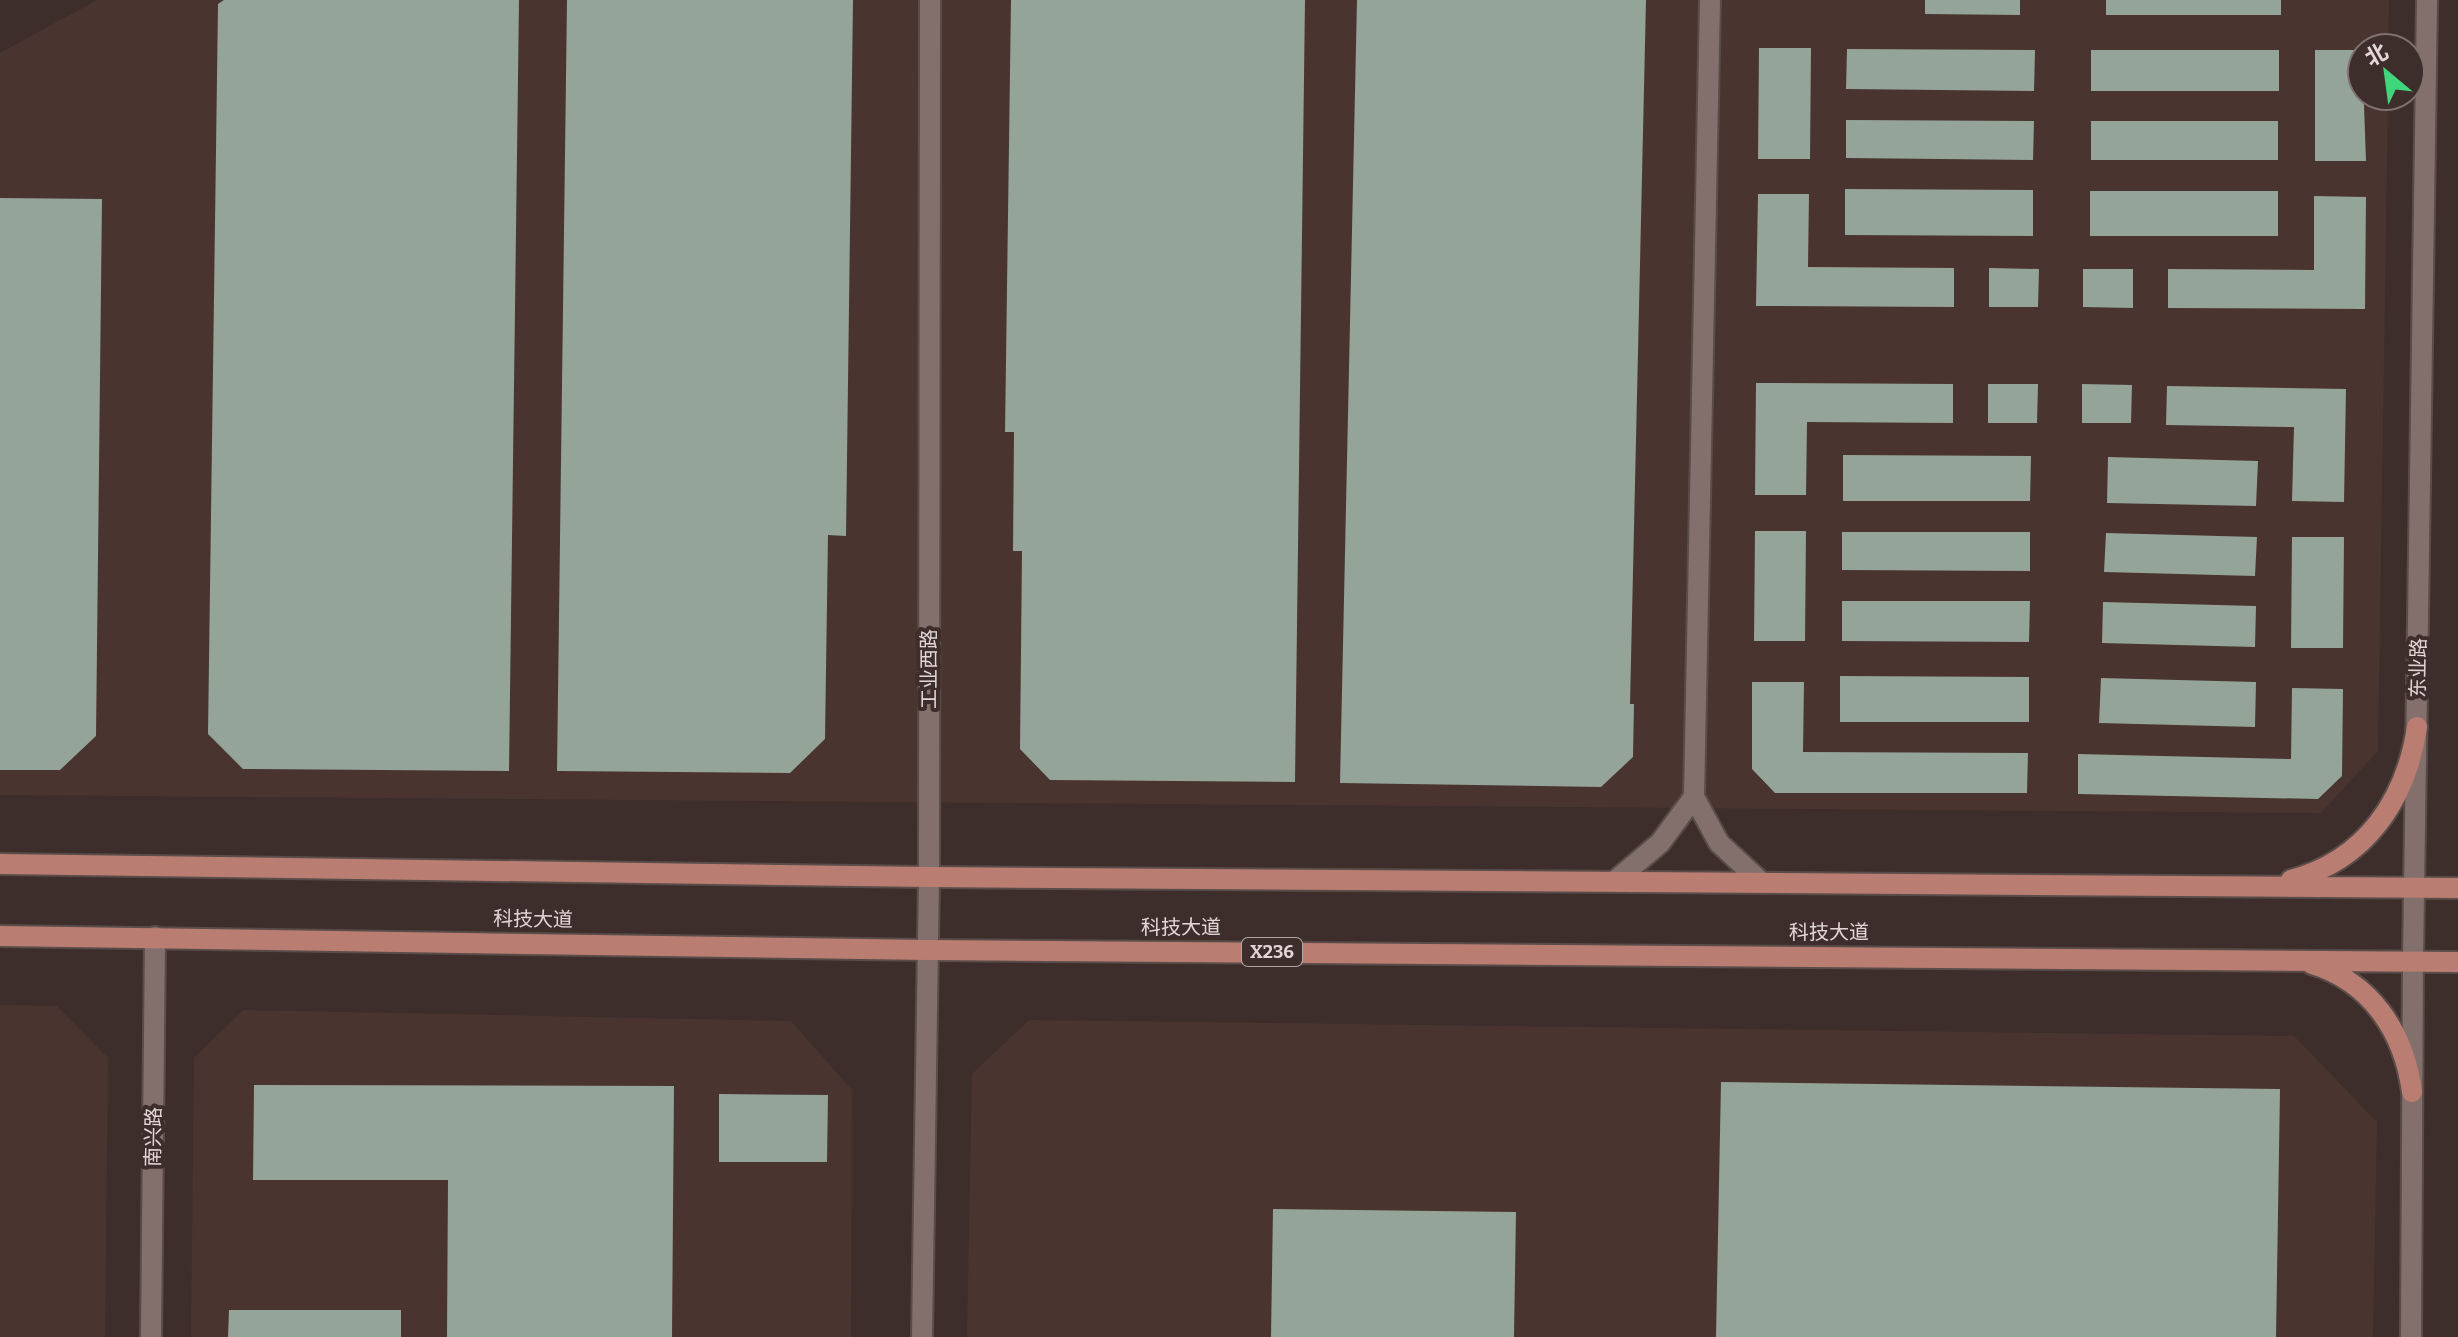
<svg xmlns="http://www.w3.org/2000/svg" width="2458" height="1337" viewBox="0 0 2458 1337" font-family="Bitter,'Noto Sans SC',serif">
	<rect width="100%" height="100%" fill="#3d2e2b"/>
	<!-- built -->
	<path fill="#4a342f" d="M 97,0 L 2389,0 L 2388,48 L 2362,48 L 2362,96 L 2388,96 L 2378,751 L 2321,813 L 0,795 L 0,53 Z
		M 0,1005 L 57,1006 L 108,1058 L 105,1337 L 0,1337 Z
		M 243,1010 L 791,1021 L 852,1090 L 851,1337 L 191,1337 L 194,1058 Z
		M 1029,1020 L 2294,1036 L 2377,1122 L 2373,1337 L 967,1337 L 972,1074 Z"/>
	<!-- building -->
	<path fill="#95a498" d="M 224,0 L 519,0 L 509,771 L 243,769 L 208,734 L 218,4 Z
		M 567,0 L 853,0 L 846,536 L 828,535 L 825,739 L 790,773 L 557,771 Z
		M 1011,0 L 1305,0 L 1295,782 L 1050,780 L 1020,749 L 1022,551 L 1013,551 L 1014,432 L 1005,432 Z
		M 1357,0 L 1646,0 L 1630,704 L 1634,704 L 1633,757 L 1601,787 L 1340,783 Z
		M 1925,0 L 2020,0 L 2020,15 L 1925,14 Z
		M 2106,0 L 2281,0 L 2281,15 L 2106,15 Z
		M 1759,48 L 1811,48 L 1810,159 L 1758,159 Z
		M 1847,49 L 2035,50 L 2034,91 L 1846,89 Z
		M 2091,50 L 2279,50 L 2279,91 L 2091,91 Z
		M 2315,50 L 2362,50 L 2366,161 L 2315,161 Z
		M 1846,120 L 2034,121 L 2033,160 L 1846,158 Z
		M 2091,121 L 2278,121 L 2278,160 L 2091,160 Z
		M 1845,189 L 2033,190 L 2033,236 L 1845,235 Z
		M 2090,191 L 2278,191 L 2278,236 L 2090,236 Z
		M 1758,194 L 1809,194 L 1808,267 L 1954,268 L 1954,307 L 1756,306 Z
		M 2314,196 L 2366,197 L 2365,309 L 2168,308 L 2168,269 L 2314,270 Z
		M 0,198 L 102,199 L 96,736 L 60,770 L 0,770 Z
		M 1989,268 L 2039,269 L 2038,307 L 1989,307 Z
		M 2083,269 L 2133,269 L 2133,308 L 2083,307 Z
		M 1756,383 L 1953,384 L 1953,423 L 1807,422 L 1806,495 L 1755,495 Z
		M 1988,384 L 2038,384 L 2037,423 L 1988,423 Z
		M 2082,384 L 2132,385 L 2131,423 L 2082,423 Z
		M 2167,386 L 2346,389 L 2344,502 L 2292,501 L 2294,427 L 2166,425 Z
		M 1843,455 L 2031,456 L 2030,501 L 1843,501 Z
		M 2108,457 L 2258,461 L 2256,506 L 2107,503 Z
		M 1755,531 L 1806,531 L 1805,641 L 1754,641 Z
		M 1842,532 L 2030,532 L 2030,571 L 1842,570 Z
		M 2106,533 L 2257,537 L 2255,576 L 2104,572 Z
		M 2292,537 L 2344,537 L 2343,648 L 2291,648 Z
		M 1842,601 L 2030,601 L 2029,642 L 1842,641 Z
		M 2103,602 L 2256,606 L 2255,647 L 2102,643 Z
		M 1840,676 L 2029,677 L 2029,722 L 1840,722 Z
		M 2101,678 L 2256,682 L 2255,727 L 2099,723 Z
		M 1752,682 L 1804,682 L 1803,752 L 2028,753 L 2027,793 L 1775,793 L 1752,769 Z
		M 2292,688 L 2343,689 L 2342,776 L 2318,799 L 2078,794 L 2078,754 L 2291,759 Z
		M 1721,1082 L 2280,1089 L 2276,1337 L 1716,1337 Z
		M 254,1085 L 674,1086 L 672,1337 L 447,1337 L 448,1180 L 253,1180 Z
		M 719,1094 L 828,1095 L 827,1162 L 719,1162 Z
		M 1273,1209 L 1516,1212 L 1514,1337 L 1271,1337 Z
		M 229,1310 L 401,1310 L 401,1337 L 228,1337 Z"/>
	<g fill="none" stroke-linecap="round" stroke-linejoin="round">
		<!-- street casing -->
		<g stroke="#594c49" stroke-width="24">
			<path id="street" d="M 1710,0 L 1694,797 L 1719,843 L 1760,881
				M 1615,881 L 1660,843 L 1694,797
				M 151,1337 L 155,937
				M 922,1337 L 929,877 L 930,0"/>
		</g>
		<!-- secondary casing -->
		<g stroke="#594c49" stroke-width="24">
			<path id="secondary" d="M 2411,1337 L 2413,960 L 2427,0"/>
		</g>
		<!-- primary casing -->
		<g stroke="#594c49" stroke-width="24">
			<path id="primary" d="M 0,864 L 929,877 L 2458,888
				M 2291,880 C 2366,860 2406,800 2417,727
				M 0,936 L 928,950 L 2458,962
				M 2312,964 C 2371,982 2404,1032 2412,1092"/>
		</g>
		<!-- street -->
		<use href="#street" stroke="#83706d" stroke-width="20"/>
		<!-- secondary -->
		<use href="#secondary" stroke="#83706d" stroke-width="20"/>
		<!-- primary -->
		<use href="#primary" stroke="#ba7d72" stroke-width="20"/>
	</g>
	<g text-anchor="middle" dominant-baseline="central" stroke-width="8" stroke-linejoin="round" paint-order="stroke">
		<!-- shield labels -->
		<rect fill="#3d2e2b" stroke="#b0a4a1" stroke-width="2" x="1242" y="938" width="60" height="28" rx="6"/>
		<g font-size="18" font-weight="bold" fill="#e1d6d4">
			<text x="1272" y="952">X236</text>
		</g>
		<!-- street labels -->
		<g font-size="20" fill="#e1d6d4" stroke="#3d2e2b">
			<text transform="translate(2418 668) rotate(-89)">东业路</text>
			<text transform="translate(929 669) rotate(-90)">工业西路</text>
			<text transform="translate(533 919) rotate(1)">科技大道</text>
			<text x="1181" y="927">科技大道</text>
			<text x="1829" y="932">科技大道</text>
			<text transform="translate(153 1137) rotate(-89)">南兴路</text>
		</g>
	</g>
	<!-- north arrow -->
	<g transform="translate(2386 72) rotate(331)"><circle r="38" fill="#3d2e2b" stroke="#7f716f" stroke-width="2"/>
	<path d="M0-6L14 30L0 20L-14 30Z" fill="#40d77c"/>
	<text y="-12" font-size="22" font-weight="bold" text-anchor="middle" fill="#e1d6d4">北</text>
	</g>
</svg>
